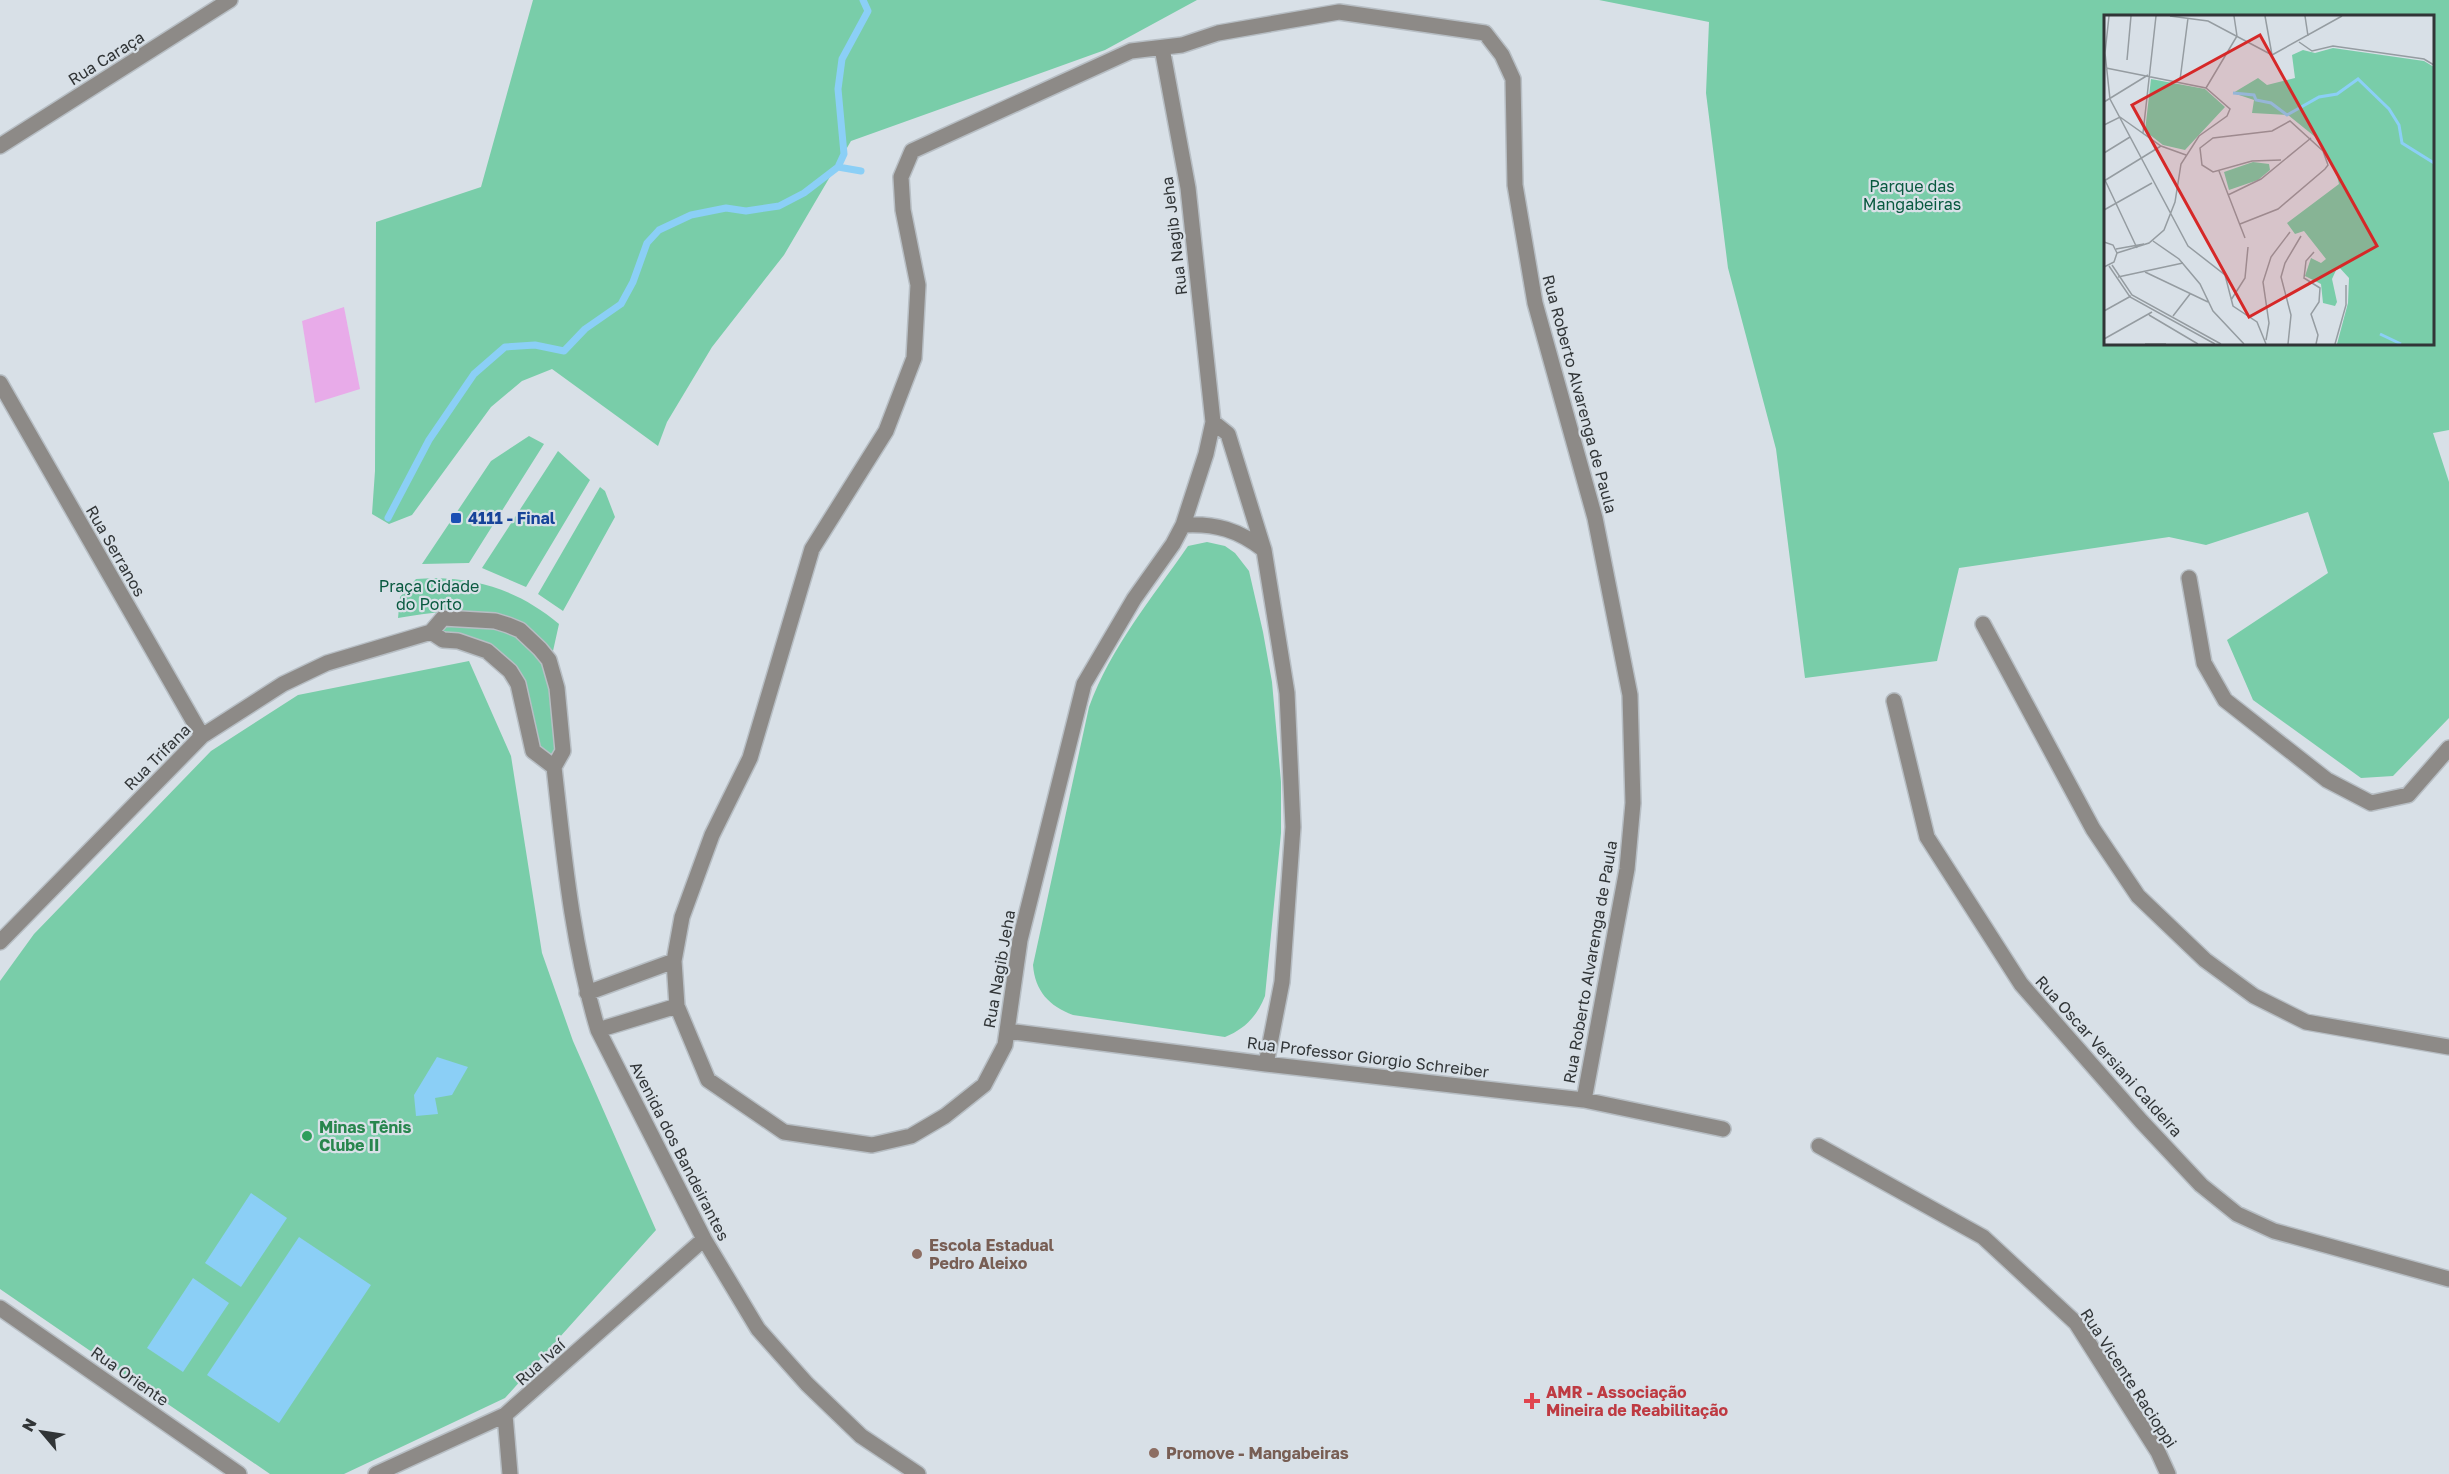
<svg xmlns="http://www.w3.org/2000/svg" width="2449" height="1474" viewBox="0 0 2449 1474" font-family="'Golos Text',sans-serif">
	<rect width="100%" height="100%" fill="#d8e0e7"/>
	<!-- green -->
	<path fill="#79cda9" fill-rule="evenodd" d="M 533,0 L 1197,0 L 1105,50 L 851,141 L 784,255 L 712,347 L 667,422 L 658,446 L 552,369 L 522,381 L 491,407 L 412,515 L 389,524 L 372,514 L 375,471 L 376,222 L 481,187 Z
		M 1599,0 L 2449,0 L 2449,430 L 2433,433 L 2449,482 L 2449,718 L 2393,776 L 2361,778 L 2253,700 L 2227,640 L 2328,573 L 2308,512 L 2206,545 L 2169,537 L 1959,568 L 1937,661 L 1805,678 L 1776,449 L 1728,268 L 1706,93 L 1709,22 ZM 2106,16 L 2432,16 L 2432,344 L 2106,344 Z
		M 529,436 L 544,444 L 469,563 L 422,564 L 491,461 Z
		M 558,451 L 590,480 L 526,587 L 482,568 Z
		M 600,487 L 605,491 L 615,517 L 563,611 L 538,594 Z
		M 1207,542 L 1225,546 L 1235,553 L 1249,571 L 1263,632 L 1272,682 L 1281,782 L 1281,833 L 1265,996 C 1257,1016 1245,1029 1225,1037 L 1073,1015 C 1049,1006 1035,991 1033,965 L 1089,707 C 1111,647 1152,598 1188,546 Z
		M 435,578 C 483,579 522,593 559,624 L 553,651 C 544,642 536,633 525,626 C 489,603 438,612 398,618 L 400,597 L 416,579 Z
		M 446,625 C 461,626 478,625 493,628 C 553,638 552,702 556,749 L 552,757 L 539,747 L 515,667 L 490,645 L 475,638 L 446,634 L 441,631 Z
		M 469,661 L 511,756 L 542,953 L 573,1041 L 656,1230 L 505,1398 L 344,1474 L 270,1474 L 0,1289 L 0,981 L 34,934 L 211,751 L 298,695 Z"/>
	<!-- water -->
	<path fill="#8bcff6" d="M 437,1057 L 468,1067 L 452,1095 L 435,1098 L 438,1114 L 416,1116 L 414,1095 Z
		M 251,1193 L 287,1218 L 241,1287 L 205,1263 Z
		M 299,1237 L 371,1285 L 279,1423 L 207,1375 Z
		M 193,1278 L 229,1303 L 183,1372 L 147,1348 Z"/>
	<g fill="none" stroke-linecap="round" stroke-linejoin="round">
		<!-- stream -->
		<path stroke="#8bcff6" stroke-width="7" d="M 838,167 L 861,171
			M 388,518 L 429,440 L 474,374 L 505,347 L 535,345 L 564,351 L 585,329 L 621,304 L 633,282 L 647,243 L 659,230 L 691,215 L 726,208 L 746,211 L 779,206 L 804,193 L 838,167 L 844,154 L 838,89 L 842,59 L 868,11 L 863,0"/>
	</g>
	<!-- building -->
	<path fill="#e8abe9" d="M 344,307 L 360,389 L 315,403 L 302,321 Z"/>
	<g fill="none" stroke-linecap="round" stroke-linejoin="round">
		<!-- minor casing -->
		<g stroke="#b7bec4" stroke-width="18">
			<path id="minor" d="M 1162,48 L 1188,188 L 1213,422 L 1228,434 L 1264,550 L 1287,693 L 1293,827 L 1282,982 L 1266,1064
				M 0,146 L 230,0
				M 0,383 L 202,736
				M 1213,422 L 1206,454 L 1183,525 L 1173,544 L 1134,599 L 1084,684 L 1020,940 L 1005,1045 L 984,1085 L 945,1116 L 911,1136 L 872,1145 L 784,1132 L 708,1080 L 677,1006 L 674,961 L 682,917 L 712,835 L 750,758 L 812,549 L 886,431 L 914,358 L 918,285 L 903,210 L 901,177 L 912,151 L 1131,51 L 1182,45 L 1218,33 L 1339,12 L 1485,33 L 1502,55 L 1513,79 L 1515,185 L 1535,303 L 1595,518 L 1630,695 L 1633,803 L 1627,869 L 1584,1100
				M 1183,525 C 1215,523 1239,530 1264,550
				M 2189,578 L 2204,663 L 2225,700 L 2327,780 L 2371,803 L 2408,795 L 2449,748
				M 1983,624 L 2093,829 L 2138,896 L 2205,960 L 2254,996 L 2306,1022 L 2449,1047
				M 431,632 L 443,640 L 458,641 L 487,651 L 510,671 L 518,684 L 533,751 L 554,767
				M 1894,701 L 1927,837 L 2021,984 L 2141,1121 L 2201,1185 L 2237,1214 L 2274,1231 L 2449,1279
				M 0,942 L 202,736 L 283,684 L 327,663 L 431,632 L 443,618 L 495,621 L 508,625 L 520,630 L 540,649 L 549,660 L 557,688 L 563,751 L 554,767 C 564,856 572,944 598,1030 L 704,1239 L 758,1329 L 807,1384 L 861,1436 L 918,1474
				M 587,993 L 674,961
				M 598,1030 L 677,1006
				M 1007,1031 L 1266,1064 L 1584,1100 L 1723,1129
				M 1819,1146 L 1983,1237 L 2076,1323 L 2158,1452 L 2168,1474
				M 0,1308 L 239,1474
				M 505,1415 L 510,1474
				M 376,1474 L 505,1415 L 704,1239"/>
		</g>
		<!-- minor -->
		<use href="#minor" stroke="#8d8a87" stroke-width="15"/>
	</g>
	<!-- markers -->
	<rect fill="#1a4fb4" stroke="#d8e0e7" stroke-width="2" x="450" y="512" width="12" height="12" rx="3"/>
	<circle fill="#2e9e5b" stroke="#d8e0e7" stroke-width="2" cx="307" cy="1136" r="6"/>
	<g fill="#8d6e63" stroke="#d8e0e7" stroke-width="2">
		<circle cx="917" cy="1254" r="6"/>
		<circle cx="1154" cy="1453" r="6"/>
	</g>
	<path fill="#e0444e" stroke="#d8e0e7" stroke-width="2" d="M1529 1392h6v6h6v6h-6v6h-6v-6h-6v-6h6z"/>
	<g text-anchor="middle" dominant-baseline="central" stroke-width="4.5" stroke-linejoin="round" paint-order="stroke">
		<!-- street labels -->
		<g font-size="16" fill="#313537" stroke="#d8e0e7">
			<text transform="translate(106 58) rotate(-32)">Rua Caraça</text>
			<text transform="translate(1174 236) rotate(-97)">Rua Nagib Jeha</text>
			<text transform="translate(1580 394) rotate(75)">Rua Roberto Alvarenga de Paula</text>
			<text transform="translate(116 551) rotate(60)">Rua Serranos</text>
			<text transform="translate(157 757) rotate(-45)">Rua Trifana</text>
			<text transform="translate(1590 962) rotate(-80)">Rua Roberto Alvarenga de Paula</text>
			<text transform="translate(999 969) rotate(-80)">Rua Nagib Jeha</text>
			<text transform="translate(2109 1056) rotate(48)">Rua Oscar Versiani Caldeira</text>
			<text transform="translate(1368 1057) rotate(7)">Rua Professor Giorgio Schreiber</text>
			<text transform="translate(680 1151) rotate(63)">Avenida dos Bandeirantes</text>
			<text transform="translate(540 1362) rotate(-42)">Rua Ivaí</text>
			<text transform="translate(130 1376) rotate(35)">Rua Oriente</text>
			<text transform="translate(2129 1378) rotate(57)">Rua Vicente Racioppi</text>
		</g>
		<!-- park labels -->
		<g font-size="16" fill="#08593f" stroke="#d8e0e7">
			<text x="1912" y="186">Parque das<tspan x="1912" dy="18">Mangabeiras</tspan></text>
			<text x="429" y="586">Praça Cidade<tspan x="429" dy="18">do Porto</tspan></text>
		</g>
		<!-- transit labels -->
		<g font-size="16" font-weight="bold" fill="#164399" stroke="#d8e0e7" text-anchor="start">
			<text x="468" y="518">4111 - Final</text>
		</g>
		<!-- leisure labels -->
		<g font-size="16" font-weight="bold" fill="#27864d" stroke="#d8e0e7" text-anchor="start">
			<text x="319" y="1127">Minas Tênis<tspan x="319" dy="18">Clube II</tspan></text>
		</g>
		<!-- education labels -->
		<g font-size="16" font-weight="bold" fill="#785e54" stroke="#d8e0e7" text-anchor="start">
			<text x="929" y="1245">Escola Estadual<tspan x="929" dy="18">Pedro Aleixo</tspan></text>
			<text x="1166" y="1453">Promove - Mangabeiras</text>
		</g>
		<!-- health labels -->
		<g font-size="16" font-weight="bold" fill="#be3a42" stroke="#d8e0e7" text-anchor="start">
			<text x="1546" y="1392">AMR - Associação<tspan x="1546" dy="18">Mineira de Reabilitação</tspan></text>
		</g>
	</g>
	<!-- overview -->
	<g transform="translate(2104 15)">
		<rect width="330" height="330" fill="#d8e0e7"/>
		<path d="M 229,33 L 320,46 L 330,52 L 330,329 L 233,329 L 244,288 L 245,263 L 234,251 L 228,264 L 233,287 L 231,291 L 219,288 L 217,269 L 201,261 L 207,243 L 217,248 L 222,244 L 200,216 L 191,219 L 183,208 L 235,169 L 231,153 L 215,125 L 184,100 L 148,98 L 150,85 L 129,78 L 154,63 L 163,70 L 191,63 L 188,40 L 199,35 L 211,38 ZM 47,64 L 101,74 L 121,92 L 81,135 L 59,130 L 41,116 ZM 149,147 L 165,149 L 166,155 L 154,165 L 125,175 L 120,157 Z" fill="#79cda9"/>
		<path fill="none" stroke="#8bcff6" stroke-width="3" d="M 129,78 L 150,80 L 152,85 L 167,88 L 183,100 L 215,82 L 233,79 L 254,64 L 285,94 L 295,110 L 298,128 L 330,148M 276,319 L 297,329"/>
		<path fill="none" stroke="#959ca1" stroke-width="1.5" d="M 5,1 L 1,38 L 6,84 L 84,231 L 121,260 L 129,291 L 153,307 L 162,329M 66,1 L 104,6 L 168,40M 161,1 L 168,40M 201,1 L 204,21M 195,27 L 208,36 L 229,31 L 320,44 L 330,50M 168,40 L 238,1M 23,45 L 27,1M 2,53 L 102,73 L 126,94 L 123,101 L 95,121 L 77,149 L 71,187 L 60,215 L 45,228 L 13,238M 76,65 L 84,3M 102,73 L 133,21 L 130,1M 0,87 L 44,60M 0,110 L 16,102 L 57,131 L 82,140M 39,118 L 52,1M 0,138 L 26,122M 115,156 L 141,223M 0,163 L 33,233M 0,166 L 57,131M 124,180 L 157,164 L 207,123M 0,195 L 48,168M 136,209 L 174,194 L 221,154 L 224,150 L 219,136 L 186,106 L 168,116 L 109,123 L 96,133 L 98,150 L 109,157 L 148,146 L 177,145M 49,226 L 75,244 L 96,269 L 109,296 L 140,329M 0,227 L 9,230 L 13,238 L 10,247 L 0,252M 12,234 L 40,229M 210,237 L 202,246 L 200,263 L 216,273 L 215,287 L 207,299 L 214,320 L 212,329M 8,250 L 28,280 L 117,329M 5,251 L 26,282 L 111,329M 41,257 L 104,287M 14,262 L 79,248M 127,285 L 141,263 L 144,232M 0,296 L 27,281M 45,300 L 94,329M 69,301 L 86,279M 0,324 L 48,297M 162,325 L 165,308 L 159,267 L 167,242 L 186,217M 41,329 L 62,329M 184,329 L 187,300 L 177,262 L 181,248 L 197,221M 231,329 L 242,290 L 242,270"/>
		<path fill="#d62828" fill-opacity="0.15" stroke="#d62828" stroke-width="3" d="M 156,20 L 273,231 L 145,302 L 28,90 Z"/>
		<rect width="330" height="330" fill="none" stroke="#313537" stroke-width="3"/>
	</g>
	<!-- north arrow -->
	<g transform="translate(42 1432) rotate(299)" stroke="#d8e0e7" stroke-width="4.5" paint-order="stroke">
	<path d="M0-4.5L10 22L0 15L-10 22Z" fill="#313537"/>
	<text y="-9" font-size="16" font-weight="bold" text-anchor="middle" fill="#313537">N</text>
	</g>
</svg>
